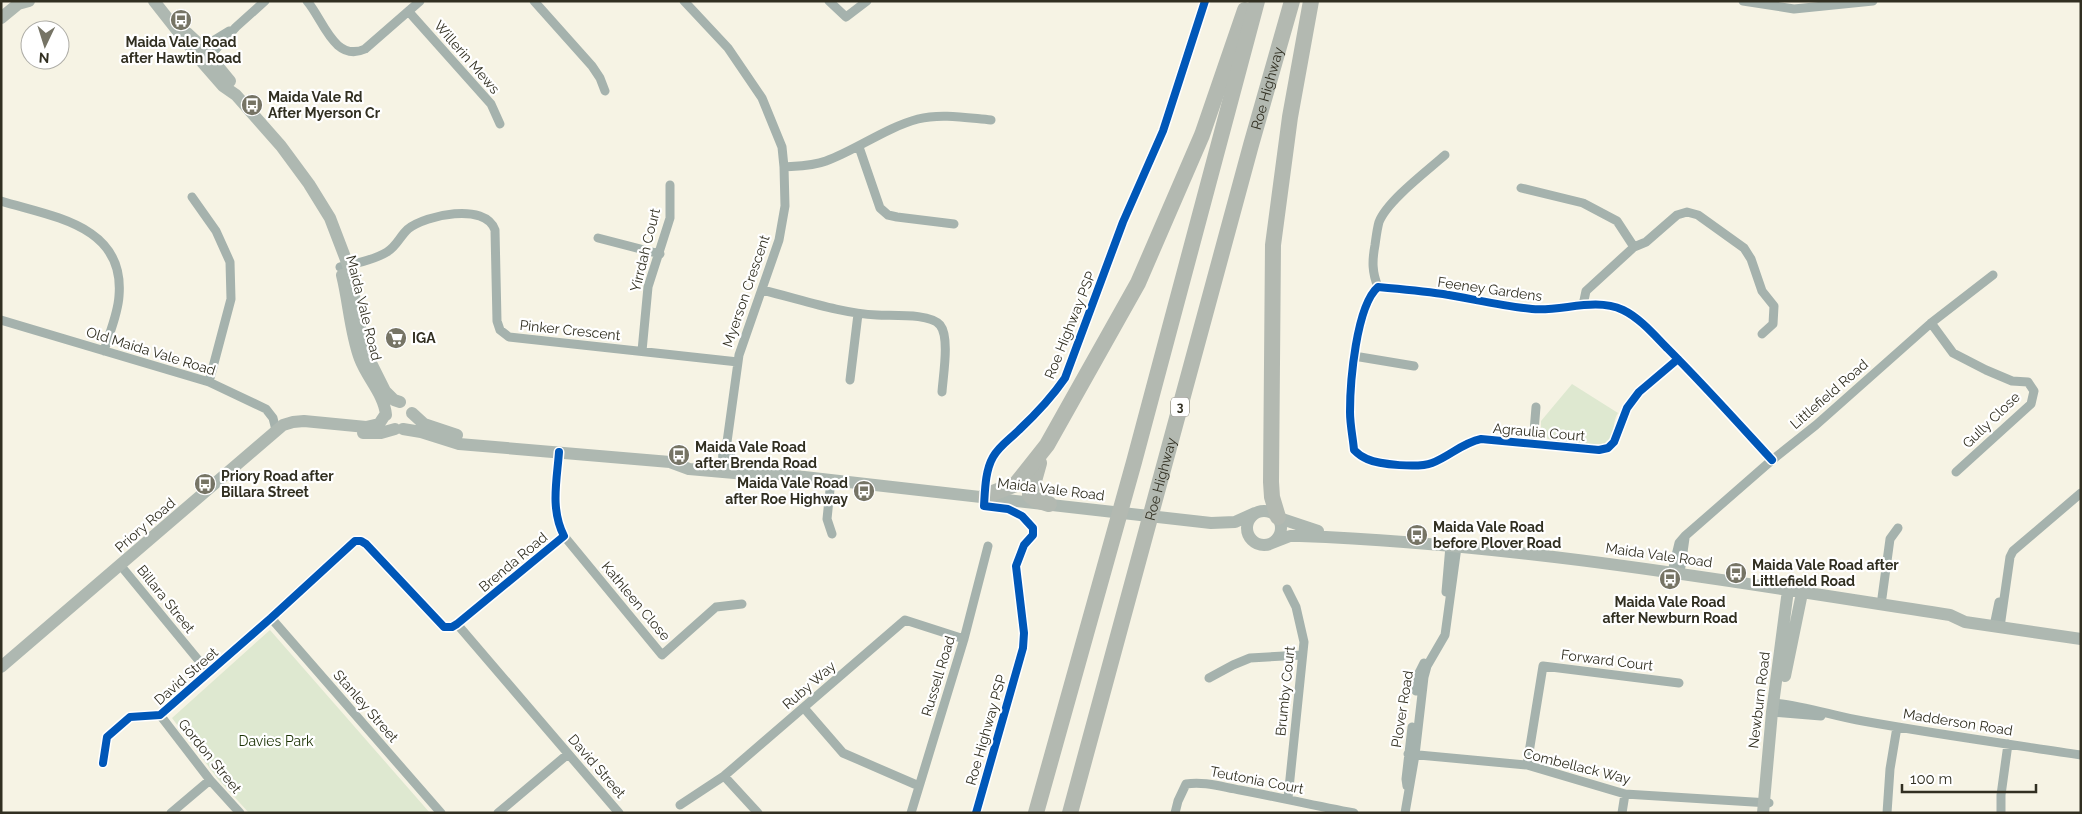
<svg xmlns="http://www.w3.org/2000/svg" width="2082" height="814" viewBox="0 0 2082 814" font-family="Raleway,sans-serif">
	<rect width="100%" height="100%" fill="#f6f3e4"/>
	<!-- green -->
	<path fill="#dee8d0" d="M 1572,384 L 1618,413 C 1613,420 1614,432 1611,441 C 1597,448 1551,446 1541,434 L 1541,421 Z
		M 270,630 L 430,813 L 249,813 L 218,779 L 172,718 Z"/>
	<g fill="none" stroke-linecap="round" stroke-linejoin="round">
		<!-- street -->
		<path stroke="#a5b2ad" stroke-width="9" d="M 307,1 C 323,19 334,63 365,49 L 420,1
			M 534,1 L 592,66 L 600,78 L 605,91
			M 684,1 L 728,48 L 762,98 L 782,147 L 784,167 L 785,206 L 779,240 L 739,355 L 727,442 L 723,449 L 722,472
			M 829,1 L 846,17 L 867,1
			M 1743,1 L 1794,9 L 1873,1
			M 409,12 L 491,104 L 500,124
			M 198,50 L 229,31
			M 207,59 L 236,27 L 265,1
			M 859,147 L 880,208 L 888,215 L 897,217 L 954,224
			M 784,167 C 799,166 813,166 826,161 C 858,149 885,128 918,119 C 941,113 968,118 991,120
			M 1521,188 L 1583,203 L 1617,221 L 1634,247
			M 192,197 L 216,231 L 230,262 L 231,299 L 209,382
			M 1,201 C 53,217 125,225 119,296 C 118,314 109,334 104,351
			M 598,238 L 660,254
			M 340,267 C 355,264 374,260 387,252 C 397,246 400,236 408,229 C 426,215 485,202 495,230 L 497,321 L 500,330 L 509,337 L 738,362
			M 1378,287 C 1372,272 1372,261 1375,245 C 1376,238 1377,229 1379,222 C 1387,201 1427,171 1445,155
			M 762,290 C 800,299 839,313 877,315 C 892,316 930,313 940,325 C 950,337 943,376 942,392
			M 1583,305 L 1586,291 L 1634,247 L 1646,242 L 1677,215 L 1687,212 L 1698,215 L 1744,248 L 1751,259 L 1762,291 L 1774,306 L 1773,324 L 1762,334
			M 1,320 L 209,382 L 266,409 L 273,418 L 276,430
			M 1931,323 L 1953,353 L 1986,370 L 2012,381 L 2028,382 L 2034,391 L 2031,404 L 1956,472
			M 642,351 L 648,287 L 670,218 L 670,185
			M 1354,356 L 1414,366
			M 1678,359 L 1639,392 L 1627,408 L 1614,442 L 1608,448 L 1599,450 L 1481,439 C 1462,443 1450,456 1432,463 C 1419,468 1380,465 1367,459 C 1362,457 1358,454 1354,450 C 1353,438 1350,425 1350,412 C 1350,383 1356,306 1378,287 C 1400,289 1421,291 1443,294 C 1473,299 1502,306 1532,309 C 1562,312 1594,297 1623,310 C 1640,318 1655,336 1668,349 C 1704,385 1738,423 1772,460
			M 850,380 L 858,314
			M 727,442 L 731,449 L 729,473
			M 1533,444 L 1536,407
			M 831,480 L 827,519 L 832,534
			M 564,536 L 662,655 L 716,607 L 742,604
			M 121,566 L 209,673
			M 1672,572 L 1679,543 L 1685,536 L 1772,460 L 1816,425 L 1931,323 L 1993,275
			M 1680,573 L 1685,538
			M 1287,589 L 1296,607 L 1304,642 L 1288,798
			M 1446,592 L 1450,546
			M 1881,605 L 1890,539 L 1898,528
			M 271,618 L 441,813
			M 457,624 L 619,813
			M 1994,626 L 1999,602
			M 2000,627 L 2010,557 L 2013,551 L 2081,493
			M 1209,678 L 1233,665 L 1250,658 L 1302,655
			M 1416,691 L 1418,675 L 1424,663
			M 1773,703 C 1803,705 1833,716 1863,721 C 1935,734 2008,744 2081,755
			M 804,708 L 843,753 L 919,786
			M 1772,712 L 1821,716
			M 160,715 L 210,780 L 240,813
			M 1408,754 L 1527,765 L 1625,794 L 1769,803
			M 103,763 L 107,737 L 130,717 L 160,715 L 271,618 L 355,541 L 361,541 L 366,544 L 444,627 L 452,627 L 457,624 L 564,536 C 550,509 557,480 559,452
			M 1527,765 L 1543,666 L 1679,683
			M 724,776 L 758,813
			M 1407,786 L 1406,779 L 1412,727
			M 680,805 L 724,776 L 905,620 L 964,639
			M 171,813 L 210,780
			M 498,813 L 568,754
			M 911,813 L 964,639 L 988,546
			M 1175,813 L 1178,801 L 1186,784 C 1204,781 1222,787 1240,790 C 1278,797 1315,806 1354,813
			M 1405,813 L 1415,755 L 1424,677 L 1427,666 L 1445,635 L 1457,547
			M 1622,813 L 1625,794
			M 1887,813 L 1890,769 L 1897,727
			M 2001,813 L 2001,795 L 2008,744"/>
		<!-- secondary -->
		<path stroke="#aeb8b1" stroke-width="12" d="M 154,1 L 202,62 L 223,86 L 236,95 L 281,146 L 309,184 L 330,218 L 348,265 L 360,327 L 369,359 L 385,391 L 394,400 L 400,402
			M 1,18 L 18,4 L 29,1
			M 187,33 L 202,47 L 230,81
			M 342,275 C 349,303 350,332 360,359 C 367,378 384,394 386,415
			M 412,413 L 424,424 L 457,435
			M 403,429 L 421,432 L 459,444 L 670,462 L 678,461
			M 363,433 L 381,433 L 395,429
			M 670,462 L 689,469 L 757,475 L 769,473 L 1211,523 L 1235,522 L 1255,513
			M1247 528a17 17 0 1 1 34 0a17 17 0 1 1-34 0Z
			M 1279,518 L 1318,531
			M 1272,543 L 1290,536 L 1300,536 C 1518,544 1734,582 1950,615 L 1965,622 L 2081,639
			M 1,667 L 283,425 L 293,422 L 304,421 L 366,427 L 379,424 L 385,415
			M 1785,676 L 1802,593
			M 1763,813 L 1772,712 L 1788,590"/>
		<!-- highway -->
		<g stroke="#b3b9b1" stroke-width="16">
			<path d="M 1039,463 L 1030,495 L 1036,500 L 1049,504"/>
			<path d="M 985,496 L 1016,484 L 1047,445 L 1138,283 L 1202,135 L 1245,10"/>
			<path d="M 1278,517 L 1272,497 L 1271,482 L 1273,245 L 1290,117 L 1311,1"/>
			<path d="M 1036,813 L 1134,462 L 1257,1"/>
			<path id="s1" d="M 1070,813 L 1251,145 L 1292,1"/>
		</g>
		<!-- cycleway casing -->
		<g stroke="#fff" stroke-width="11">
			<path id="cycleway" d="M 1678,359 L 1639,392 L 1627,408 L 1614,442 L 1608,448 L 1599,450 L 1481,439 C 1462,443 1450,456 1432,463 C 1419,468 1380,465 1367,459 C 1362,457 1358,454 1354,450 C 1353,438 1350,425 1350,412 C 1350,383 1356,306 1378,287 C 1400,289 1421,291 1443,294 C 1473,299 1502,306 1532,309 C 1562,312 1594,297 1623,310 C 1640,318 1655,336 1668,349 C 1704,385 1738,423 1772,460
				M 103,763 L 107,737 L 130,717 L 160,715 L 271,618 L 355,541 L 361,541 L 366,544 L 444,627 L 452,627 L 457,624 L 564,536 C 550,509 557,480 559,452
				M 976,813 L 1023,648 L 1024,633 L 1016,566 L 1024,545 L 1033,535 L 1033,528 L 1022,516 L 1008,509 L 984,506 C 985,491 985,471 993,457 C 999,446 1010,439 1019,430 C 1036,414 1052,397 1065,378 L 1123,222 L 1163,131 L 1205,1"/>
		</g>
		<!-- cycleway -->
		<use href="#cycleway" stroke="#0057b8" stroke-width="8"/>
	</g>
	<!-- icons -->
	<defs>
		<g id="bus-disc" transform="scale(1.125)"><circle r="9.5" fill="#767465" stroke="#fff"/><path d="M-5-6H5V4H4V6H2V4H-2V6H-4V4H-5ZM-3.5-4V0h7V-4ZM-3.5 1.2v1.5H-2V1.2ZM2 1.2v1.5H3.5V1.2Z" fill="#fff"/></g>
		<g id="supermarket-disc" transform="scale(1.125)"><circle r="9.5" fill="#767465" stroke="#fff"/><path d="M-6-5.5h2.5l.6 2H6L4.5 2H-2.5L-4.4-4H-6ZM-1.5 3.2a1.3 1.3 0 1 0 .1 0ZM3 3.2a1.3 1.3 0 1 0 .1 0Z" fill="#fff"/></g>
	</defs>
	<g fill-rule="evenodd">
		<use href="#bus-disc" x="181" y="20"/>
		<use href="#bus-disc" x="252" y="105"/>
		<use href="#supermarket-disc" x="396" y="338"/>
		<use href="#bus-disc" x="679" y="455"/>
		<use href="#bus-disc" x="205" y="484"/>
		<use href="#bus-disc" x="864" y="491"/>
		<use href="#bus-disc" x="1417" y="535"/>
		<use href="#bus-disc" x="1736" y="573"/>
		<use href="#bus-disc" x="1670" y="579"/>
	</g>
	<g text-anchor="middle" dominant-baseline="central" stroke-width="4.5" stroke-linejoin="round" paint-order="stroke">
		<!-- shield labels -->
		<rect fill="#fff" stroke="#6f6d64" stroke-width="1" x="1171" y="397.5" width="18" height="19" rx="4"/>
		<g font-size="12" font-weight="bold" fill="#312f21">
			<text x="1180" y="407">3</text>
		</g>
		<!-- poi labels -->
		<g font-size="14" font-weight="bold" fill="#312f21" stroke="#fff" text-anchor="start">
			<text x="181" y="42" text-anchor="middle">Maida Vale Road<tspan x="181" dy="16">after Hawtin Road</tspan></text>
			<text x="268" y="97">Maida Vale Rd<tspan x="268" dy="16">After Myerson Cr</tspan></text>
			<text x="412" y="338">IGA</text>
			<text x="695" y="447">Maida Vale Road<tspan x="695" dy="16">after Brenda Road</tspan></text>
			<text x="221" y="476">Priory Road after<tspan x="221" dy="16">Billara Street</tspan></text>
			<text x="848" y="483" text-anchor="end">Maida Vale Road<tspan x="848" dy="16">after Roe Highway</tspan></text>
			<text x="1433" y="527">Maida Vale Road<tspan x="1433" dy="16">before Plover Road</tspan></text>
			<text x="1752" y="565">Maida Vale Road after<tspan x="1752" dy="16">Littlefield Road</tspan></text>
			<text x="1670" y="602" text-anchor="middle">Maida Vale Road<tspan x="1670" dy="16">after Newburn Road</tspan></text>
		</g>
		<!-- street labels -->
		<g font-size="14" fill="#312f21" stroke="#fff">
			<text transform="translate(467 57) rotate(49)">Willerin Mews</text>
			<text stroke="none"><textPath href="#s1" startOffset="751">Roe Highway</textPath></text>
			<text transform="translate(645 250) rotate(-76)">Yirrdah Court</text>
			<text transform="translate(1490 289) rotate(8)">Feeney Gardens</text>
			<text transform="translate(746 291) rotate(-71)">Myerson Crescent</text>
			<text transform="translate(364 308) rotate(76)">Maida Vale Road</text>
			<text transform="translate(1070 325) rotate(-68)">Roe Highway PSP</text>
			<text transform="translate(570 330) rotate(6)">Pinker Crescent</text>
			<text transform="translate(151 351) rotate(17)">Old Maida Vale Road</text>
			<text transform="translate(1829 394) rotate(-41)">Littlefield Road</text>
			<text transform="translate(1991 420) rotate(-44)">Gully Close</text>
			<text transform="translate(1539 432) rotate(5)">Agraulia Court</text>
			<text stroke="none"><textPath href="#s1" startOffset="346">Roe Highway</textPath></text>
			<text transform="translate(1051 489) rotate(7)">Maida Vale Road</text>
			<text transform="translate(145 525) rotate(-41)">Priory Road</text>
			<text transform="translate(1659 555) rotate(8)">Maida Vale Road</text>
			<text transform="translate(513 562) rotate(-40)">Brenda Road</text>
			<text transform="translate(166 599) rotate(51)">Billara Street</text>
			<text transform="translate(636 601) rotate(50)">Kathleen Close</text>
			<text transform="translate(1607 660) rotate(7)">Forward Court</text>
			<text transform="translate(186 676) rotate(-41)">David Street</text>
			<text transform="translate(938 676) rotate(-73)">Russell Road</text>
			<text transform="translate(809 685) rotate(-41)">Ruby Way</text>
			<text transform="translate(1285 691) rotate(-84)">Brumby Court</text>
			<text transform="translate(1759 700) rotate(-83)">Newburn Road</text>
			<text transform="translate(366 706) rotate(49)">Stanley Street</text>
			<text transform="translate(1402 709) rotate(-81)">Plover Road</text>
			<text transform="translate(1958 722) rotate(9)">Madderson Road</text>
			<text transform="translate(986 730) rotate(-74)">Roe Highway PSP</text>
			<text transform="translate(210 756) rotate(51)">Gordon Street</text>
			<text transform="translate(597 766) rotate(49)">David Street</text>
			<text transform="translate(1577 766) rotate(14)">Combellack Way</text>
			<text transform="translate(1257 780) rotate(11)">Teutonia Court</text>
		</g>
		<!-- park labels -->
		<g font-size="14" fill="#1b3204" stroke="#fff">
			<text x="276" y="741">Davies Park</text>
		</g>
	</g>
	<!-- border -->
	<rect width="2082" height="814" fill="none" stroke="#312f21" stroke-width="5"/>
	<!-- north arrow -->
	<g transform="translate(45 45) rotate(184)"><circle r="24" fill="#ffffff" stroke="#adaca6"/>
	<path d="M0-4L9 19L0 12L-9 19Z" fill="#767465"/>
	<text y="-8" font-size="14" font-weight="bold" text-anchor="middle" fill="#312f21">N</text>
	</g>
	<!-- scale -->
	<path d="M1902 784v8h134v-8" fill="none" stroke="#312f21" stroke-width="2.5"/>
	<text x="1910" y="784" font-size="15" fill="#312f21" stroke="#ffffff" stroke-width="4" paint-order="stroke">100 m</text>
</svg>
